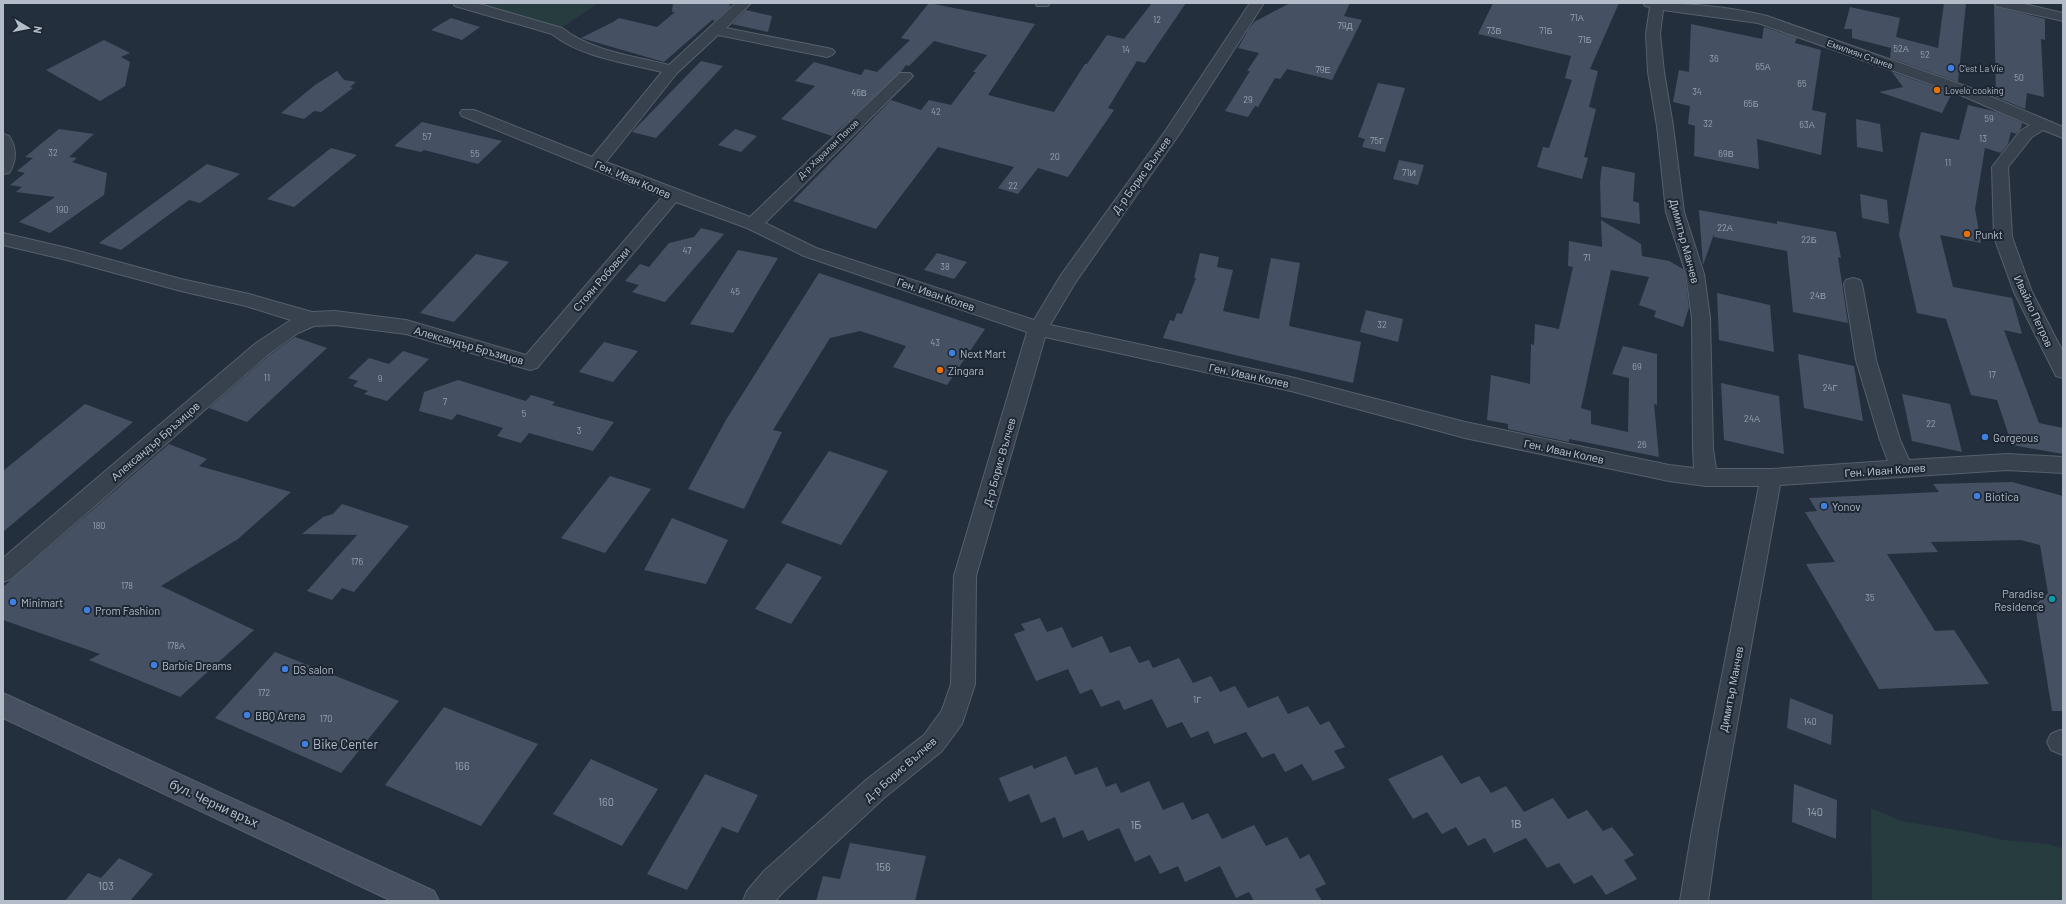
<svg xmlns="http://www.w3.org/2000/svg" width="2066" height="904" viewBox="0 0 2066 904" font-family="Barlow,sans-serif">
	<rect width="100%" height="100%" fill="#242f3e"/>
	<!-- green -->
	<path fill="#263c3f" d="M 460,3 L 598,3 L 557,31 Z
		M 1871,808 L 1901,821 L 1969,832 L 2003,840 L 2048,844 L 2063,849 L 2063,901 L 1878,901 L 1872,899 Z"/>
	<!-- building -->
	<path fill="#455162" d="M 673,3 L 731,3 L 729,5 L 731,6 L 715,21 L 712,20 L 664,62 L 581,38 L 613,22 L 619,18 L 657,27 L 675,12 L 672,12 Z
		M 929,3 L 1035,24 L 988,95 L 1054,112 L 1085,64 L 1087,64 L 1107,35 L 1124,39 L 1152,3 L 1186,3 L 1145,63 L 1137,61 L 1108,108 L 1114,110 L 1068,177 L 1038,168 L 1018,194 L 998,188 L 1014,167 L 938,147 L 876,229 L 793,201 L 891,100 L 921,110 L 929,100 L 951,105 L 976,72 L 973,72 L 987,55 L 934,41 L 909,66 L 906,65 L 901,72 L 832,136 L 781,119 L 815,86 L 795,81 L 814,62 L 861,75 L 865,69 L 877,72 L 910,40 L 901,38 Z
		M 1290,3 L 1350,3 L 1344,16 L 1362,20 L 1332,80 L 1287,69 L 1280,79 L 1275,78 L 1258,107 L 1255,106 L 1248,117 L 1225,111 L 1250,71 L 1247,71 L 1259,53 L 1238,48 L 1248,30 L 1254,22 Z
		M 1493,3 L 1619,3 L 1590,69 L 1598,71 L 1589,107 L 1596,109 L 1584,157 L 1588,158 L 1582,179 L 1537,167 L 1543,147 L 1549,148 L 1572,80 L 1565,78 L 1571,56 L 1478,34 Z
		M 1944,3 L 1966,3 L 1958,82 L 1890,58 L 1891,48 L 1852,38 L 1852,29 L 1844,29 L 1850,7 L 1900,18 L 1896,37 L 1938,48 Z
		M 1994,6 L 2045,19 L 2045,40 L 2041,39 L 2044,97 L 2027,93 L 2025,109 L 1996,97 Z
		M 746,10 L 772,16 L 768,32 L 732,24 Z
		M 451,18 L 480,27 L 462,40 L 431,30 Z
		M 1691,24 L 1762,39 L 1764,27 L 1797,38 L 1795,43 L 1821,50 L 1812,110 L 1826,113 L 1821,155 L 1757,139 L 1759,169 L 1694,156 L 1695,126 L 1688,124 L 1690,106 L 1673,102 L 1679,70 L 1689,72 Z
		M 104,40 L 130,53 L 121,57 L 130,62 L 125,86 L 100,101 L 46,70 Z
		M 701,61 L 723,66 L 656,138 L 632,132 Z
		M 337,71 L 344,80 L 356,82 L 350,87 L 353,88 L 321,112 L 314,111 L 304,119 L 281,113 L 315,85 Z
		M 1892,72 L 1952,93 L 1942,113 L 1879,92 L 1903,87 Z
		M 1378,83 L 1405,88 L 1385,152 L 1362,147 L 1365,139 L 1358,137 Z
		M 1968,105 L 1997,112 L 2022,123 L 2021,128 L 2016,134 L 2011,132 L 2008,144 L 2001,153 L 1985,148 L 1975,209 L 1981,243 L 1940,235 L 1953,287 L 2012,298 L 2022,334 L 2004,330 L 2039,423 L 2063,428 L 2063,454 L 2012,445 L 1997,400 L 1971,395 L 1946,319 L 1917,313 L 1899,234 L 1921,132 L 1959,140 Z
		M 1856,119 L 1880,124 L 1883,152 L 1857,147 Z
		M 422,122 L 502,141 L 478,164 L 424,150 L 421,152 L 394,146 Z
		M 59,129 L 94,134 L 69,157 L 77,158 L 72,162 L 107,173 L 104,195 L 50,233 L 19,222 L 55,197 L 16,192 L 22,187 L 10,185 L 25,173 L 17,171 L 33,158 L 25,157 Z
		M 735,129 L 757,136 L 741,152 L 718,145 Z
		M 331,148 L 357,155 L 294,207 L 267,199 Z
		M 1399,160 L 1424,165 L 1418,185 L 1393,179 Z
		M 207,164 L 240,174 L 200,203 L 189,200 L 121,250 L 99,243 Z
		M 1602,166 L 1635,173 L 1633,201 L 1639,203 L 1640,224 L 1601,217 L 1600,182 Z
		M 1860,194 L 1887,200 L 1889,224 L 1862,218 Z
		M 1699,210 L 1777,224 L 1777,221 L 1836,232 L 1841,258 L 1838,257 L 1848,323 L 1793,312 L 1787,251 L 1714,237 L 1714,234 L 1703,265 Z
		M 1601,220 L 1641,244 L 1642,256 L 1669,261 L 1683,269 L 1685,274 L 1689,307 L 1683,327 L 1654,317 L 1656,311 L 1639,305 L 1649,277 L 1611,270 L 1581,408 L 1591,411 L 1591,424 L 1628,432 L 1629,378 L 1612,374 L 1623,346 L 1657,354 L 1657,405 L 1654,404 L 1659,457 L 1569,439 L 1569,442 L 1508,429 L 1508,424 L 1487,420 L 1491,375 L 1530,384 L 1531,344 L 1534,345 L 1535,324 L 1559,329 L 1573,267 L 1568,266 L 1569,241 L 1602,247 Z
		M 701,228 L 724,234 L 665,302 L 632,292 L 639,285 L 625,281 L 640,264 L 649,267 L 669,243 L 694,237 Z
		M 738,250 L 778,258 L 733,333 L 690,324 Z
		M 937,253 L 967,262 L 954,279 L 924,270 Z
		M 1200,253 L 1219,257 L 1217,267 L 1233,270 L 1223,311 L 1259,319 L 1271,258 L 1300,263 L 1289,326 L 1361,342 L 1353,383 L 1163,338 L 1170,320 L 1174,321 L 1177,313 L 1182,314 L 1196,278 L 1194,278 Z
		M 476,254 L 509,262 L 454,322 L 420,313 Z
		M 819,273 L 985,329 L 947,385 L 893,367 L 906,346 L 860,331 L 830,338 L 773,430 L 782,432 L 744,509 L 688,489 L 726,420 Z
		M 1717,293 L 1770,305 L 1774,352 L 1719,340 Z
		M 1366,310 L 1403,319 L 1398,342 L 1360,332 Z
		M 295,337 L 327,348 L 247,422 L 209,408 L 271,354 Z
		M 604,342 L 638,351 L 613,382 L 579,372 Z
		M 403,351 L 429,359 L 387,401 L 364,394 L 368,391 L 353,386 L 358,381 L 348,378 L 369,358 L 389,364 Z
		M 1798,354 L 1854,366 L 1863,421 L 1804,408 Z
		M 458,380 L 526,401 L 531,395 L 555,402 L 552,405 L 614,422 L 593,451 L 529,433 L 521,443 L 497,436 L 503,428 L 457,414 L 452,420 L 419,411 L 424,392 Z
		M 1721,383 L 1779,396 L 1784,454 L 1724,440 Z
		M 1902,394 L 1950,404 L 1962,452 L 1912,441 Z
		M 85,404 L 133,422 L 3,532 L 3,471 Z
		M 169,444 L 207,459 L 199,466 L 291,492 L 238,539 L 161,586 L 254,630 L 180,697 L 89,660 L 100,654 L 3,620 L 3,587 Z
		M 829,451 L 888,471 L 841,545 L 781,523 Z
		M 610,476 L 651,489 L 605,553 L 561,538 Z
		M 2012,482 L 2063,496 L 2063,711 L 2052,711 L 2035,605 L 2048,593 L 2040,545 L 2021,540 L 1931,542 L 1938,552 L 1887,554 L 1935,631 L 1954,630 L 1989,684 L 1879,689 L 1806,564 L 1835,562 L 1805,512 L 1817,511 L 1809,498 L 1939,492 L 1933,484 Z
		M 342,504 L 409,526 L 354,592 L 342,588 L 332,600 L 307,591 L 357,535 L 302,534 L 323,517 L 333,514 Z
		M 672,518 L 728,540 L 706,584 L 644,570 Z
		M 787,563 L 822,577 L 791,624 L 755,609 Z
		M 1040,618 L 1047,632 L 1062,627 L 1072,648 L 1102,636 L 1110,653 L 1130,646 L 1139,663 L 1149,660 L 1153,668 L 1179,658 L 1193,683 L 1211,676 L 1220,692 L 1235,686 L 1248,708 L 1278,696 L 1288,714 L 1308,706 L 1320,725 L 1329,721 L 1345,747 L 1334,751 L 1345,768 L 1313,781 L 1302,764 L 1285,772 L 1274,753 L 1262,758 L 1246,732 L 1214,744 L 1208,731 L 1191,738 L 1182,722 L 1167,728 L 1152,699 L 1124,710 L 1119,700 L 1101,707 L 1092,689 L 1080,694 L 1068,669 L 1036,681 L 1014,634 L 1025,630 L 1021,624 Z
		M 275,652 L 399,701 L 341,773 L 215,718 Z
		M 1790,698 L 1833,715 L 1831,745 L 1787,728 Z
		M 444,707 L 538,744 L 481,826 L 385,785 Z
		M 1442,755 L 1461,784 L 1479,776 L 1491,793 L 1506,786 L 1524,812 L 1553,798 L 1568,819 L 1587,810 L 1603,831 L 1612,827 L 1634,855 L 1624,860 L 1637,879 L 1606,895 L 1592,875 L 1574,884 L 1559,863 L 1547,868 L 1526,838 L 1494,853 L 1485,838 L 1468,846 L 1456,827 L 1442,834 L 1427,812 L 1413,819 L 1388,779 Z
		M 1066,756 L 1075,775 L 1097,767 L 1106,787 L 1116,783 L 1121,793 L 1149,781 L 1163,810 L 1183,802 L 1192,820 L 1208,813 L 1222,839 L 1254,825 L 1266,846 L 1287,837 L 1300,859 L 1309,854 L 1326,884 L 1315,889 L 1322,901 L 1254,901 L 1249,892 L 1236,898 L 1220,866 L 1185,882 L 1178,866 L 1160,874 L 1150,855 L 1135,862 L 1119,828 L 1088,841 L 1083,830 L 1063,838 L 1055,817 L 1041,823 L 1029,794 L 1009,802 L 999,778 L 1032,765 L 1034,769 Z
		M 591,759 L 658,789 L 622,846 L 553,814 Z
		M 705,774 L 758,795 L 738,833 L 722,827 L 687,890 L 647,874 Z
		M 1794,784 L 1837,800 L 1836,839 L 1792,822 Z
		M 850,843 L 926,856 L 915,901 L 816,901 L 823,876 L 840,879 Z
		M 119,858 L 153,874 L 130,901 L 65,901 L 88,873 L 101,878 Z"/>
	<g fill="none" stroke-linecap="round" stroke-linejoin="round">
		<!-- minor casing -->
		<g stroke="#565f6c" stroke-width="2">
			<path id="minor" d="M 453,3 L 476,3 L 562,28 C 591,51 634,56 669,65 L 736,3 L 751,3 L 726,28 L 832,49 L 835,52 L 832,55 L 827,57 L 718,35 L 677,73 L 606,162 L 750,217 L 900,73 L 910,73 L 913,76 L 910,79 L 765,223 L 816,248 L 1034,320 L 1061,275 L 1166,130 L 1250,3 L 1264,3 L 1180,133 L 1075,283 L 1050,325 L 1291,377 L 1465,422 L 1669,465 L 1694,468 L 1693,449 L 1692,318 L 1686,274 L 1666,212 L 1657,126 L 1648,72 L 1646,34 L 1650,7 L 1645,6 L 1643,3 C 1684,3 1727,6 1767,16 L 1968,87 L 2063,127 L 2063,138 L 2043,130 L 2032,137 L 2008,167 L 2012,237 L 2032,292 L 2063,352 L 2063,378 L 2056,376 L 2014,292 L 1994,237 L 1992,167 L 2020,131 L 2030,125 L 1956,93 L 1758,23 L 1663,10 L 1660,34 L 1664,72 L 1673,126 L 1684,212 L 1704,274 L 1710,318 L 1713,449 L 1716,469 L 1771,469 L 1888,461 L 1880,440 L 1856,360 L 1844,284 L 1846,280 L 1853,278 L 1860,280 L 1862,284 L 1876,360 L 1900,440 L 1909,460 L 2007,454 L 2063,457 L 2063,473 L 2007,470 L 1780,485 L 1718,830 L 1708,901 L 1680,901 L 1692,830 L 1759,486 L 1706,486 L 1669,481 L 1465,438 L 1291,391 L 1045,337 L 976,576 L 975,684 L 962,724 L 942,751 L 884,798 L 784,891 L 775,901 L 743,901 L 747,891 L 764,871 L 866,780 L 924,735 L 942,710 L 951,684 L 954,576 L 1027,332 L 804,256 L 747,228 L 676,202 L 537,368 L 530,370 L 406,334 L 335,325 L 314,326 L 298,333 L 270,353 L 11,579 L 3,582 L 3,558 L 256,343 L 291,320 L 246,306 L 181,291 L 67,260 L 3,245 L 3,233 L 67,248 L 181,279 L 249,294 L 312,312 L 335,311 L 406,320 L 526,355 L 662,197 L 462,116 L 460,113 L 462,110 L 474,110 L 592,157 L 662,72 C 627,63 580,57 552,34 L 455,6 Z
				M 1035,3 L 1050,3 L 1048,6 L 1037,6 Z
				M 1994,3 L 2020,3 L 2063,13 L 2063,21 L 1996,6 Z
				M 3,134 L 9,136 C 17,148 17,160 9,173 L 3,174 Z
				M 2060,730 L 2063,731 L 2063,755 L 2051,750 L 2047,742 L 2051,734 Z"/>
		</g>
		<!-- secondary casing -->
		<g stroke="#565f6c" stroke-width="2">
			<path id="secondary" d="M 3,693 L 434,891 L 439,901 L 392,901 L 3,718 Z"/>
		</g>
		<!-- minor -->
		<use href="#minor" fill="#38414e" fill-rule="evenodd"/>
		<!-- secondary -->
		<use href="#secondary" fill="#465061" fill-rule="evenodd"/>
	</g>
	<!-- markers -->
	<g fill="#3f7fe0" stroke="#1d2633" stroke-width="1.5">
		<circle cx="1951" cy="68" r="4"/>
		<circle cx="952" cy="353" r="4"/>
		<circle cx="1985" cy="437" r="4"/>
		<circle cx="1977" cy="496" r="4"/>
		<circle cx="1824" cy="506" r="4"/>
		<circle cx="13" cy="602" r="4"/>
		<circle cx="87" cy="610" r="4"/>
		<circle cx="154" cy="665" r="4"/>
		<circle cx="285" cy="669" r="4"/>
		<circle cx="247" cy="715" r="4"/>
		<circle cx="305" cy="744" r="4"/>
	</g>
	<g fill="#e8710a" stroke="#1d2633" stroke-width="1.5">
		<circle cx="1937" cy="90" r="4"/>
		<circle cx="1967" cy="234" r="4"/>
		<circle cx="940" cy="370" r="4"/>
	</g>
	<circle fill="#0f9aa8" stroke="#1d2633" stroke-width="1.5" cx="2052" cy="599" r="4"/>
	<g text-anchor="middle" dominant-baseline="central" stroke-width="4" stroke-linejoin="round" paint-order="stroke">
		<!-- number labels -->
		<g font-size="9" fill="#98a1af">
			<text x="1577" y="17">71А</text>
			<text x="1157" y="19">12</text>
			<text x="1345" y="25">79Д</text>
			<text x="1494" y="30">73В</text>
			<text x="1546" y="30">71Б</text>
			<text x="1585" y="39">71Б</text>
			<text x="1901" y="48">52А</text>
			<text x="1126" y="49">14</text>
			<text x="1925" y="54">52</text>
			<text x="1714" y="58">36</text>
			<text x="1763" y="66">65А</text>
			<text x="1323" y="69">79Е</text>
			<text x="2019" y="77">50</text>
			<text x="1802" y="83">65</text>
			<text x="1697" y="91">34</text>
			<text x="859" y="92">46В</text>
			<text x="1248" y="99">29</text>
			<text x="1751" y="103">65Б</text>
			<text x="936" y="111">42</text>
			<text x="1989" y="118">59</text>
			<text x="1708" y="123">32</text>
			<text x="1807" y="124">63А</text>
			<text x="427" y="136">57</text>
			<text x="1983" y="138">13</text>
			<text x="1377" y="140">75Г</text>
			<text x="53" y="152">32</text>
			<text x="475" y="153">55</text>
			<text x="1726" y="153">69В</text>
			<text x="1055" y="156">20</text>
			<text x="1948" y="162">11</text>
			<text x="1409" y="172">71И</text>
			<text x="1013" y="185">22</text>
			<text x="62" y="209">190</text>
			<text x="1725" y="227">22А</text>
			<text x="1809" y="239">22Б</text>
			<text x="687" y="250">47</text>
			<text x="1587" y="257">71</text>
			<text x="945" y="266">38</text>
			<text x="735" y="291">45</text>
			<text x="1818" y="295">24В</text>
			<text x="1382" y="324">32</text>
			<text x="935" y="342">43</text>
			<text x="1637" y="366">69</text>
			<text x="1992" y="374">17</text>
			<text x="267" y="377">11</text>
			<text x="380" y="378">9</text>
			<text x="1830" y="387">24Г</text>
			<text x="445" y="401">7</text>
			<text x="524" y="413">5</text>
			<text x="1752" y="418">24А</text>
			<text x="1931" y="423">22</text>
			<text x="579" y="430">3</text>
			<text x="1642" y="444">26</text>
			<text x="99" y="525">180</text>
			<text x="357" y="561">176</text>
			<text x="127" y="585">178</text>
			<text x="1870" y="597">35</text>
			<text x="176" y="645">178А</text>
			<text x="264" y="692">172</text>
			<text x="1197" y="699">1Г</text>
			<text x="326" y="718">170</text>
			<text x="1810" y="721">140</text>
		</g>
		<!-- far-street labels -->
		<g font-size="9" fill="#b4bcc9" stroke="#1d2633">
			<text transform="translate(1860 54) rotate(20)">Емилиян Станев</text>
			<text transform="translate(828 149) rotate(-44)">Д-р Харалан Попов</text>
		</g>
		<!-- far-poi labels -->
		<g font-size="9" fill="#b4bcc9" stroke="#1d2633" text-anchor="start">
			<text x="1959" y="68">C'est La Vie</text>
			<text x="1945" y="90">Lovelo cooking</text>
		</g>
		<!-- street labels -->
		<g font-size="11" fill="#b4bcc9" stroke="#1d2633">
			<text transform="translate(1141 175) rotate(-54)">Д-р Борис Вълчев</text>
			<text transform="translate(633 179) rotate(23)">Ген. Иван Колев</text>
			<text transform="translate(1685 241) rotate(75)">Димитър Манчев</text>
			<text transform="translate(601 279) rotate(-49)">Стоян Робовски</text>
			<text transform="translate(936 294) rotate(19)">Ген. Иван Колев</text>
			<text transform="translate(2034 311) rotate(65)">Ивайло Петров</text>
			<text transform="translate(469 345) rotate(16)">Александър Бръзицов</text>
			<text transform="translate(1249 375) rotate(12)">Ген. Иван Колев</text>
			<text transform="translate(155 441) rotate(-41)">Александър Бръзицов</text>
			<text transform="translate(1564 451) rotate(12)">Ген. Иван Колев</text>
			<text transform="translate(999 462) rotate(-74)">Д-р Борис Вълчев</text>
			<text transform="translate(1885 470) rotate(-4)">Ген. Иван Колев</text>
			<text transform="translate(1731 689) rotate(-79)">Димитър Манчев</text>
			<text transform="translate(900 769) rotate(-41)">Д-р Борис Вълчев</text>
		</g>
		<!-- poi labels -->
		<g font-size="11" fill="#b4bcc9" stroke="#1d2633" text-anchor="start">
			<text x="1975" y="234">Punkt</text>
			<text x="960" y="353">Next Mart</text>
			<text x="948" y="370">Zingara</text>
			<text x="1993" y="437">Gorgeous</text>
			<text x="1985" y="496">Biotica</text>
			<text x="1832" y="506">Yonov</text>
			<text x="2044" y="593" text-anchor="end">Paradise<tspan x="2044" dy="13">Residence</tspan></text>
			<text x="21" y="602">Minimart</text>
			<text x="95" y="610">Prom Fashion</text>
			<text x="162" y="665">Barbie Dreams</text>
			<text x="293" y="669">DS salon</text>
			<text x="255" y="715">BBQ Arena</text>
		</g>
		<!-- near-number labels -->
		<g font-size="11" fill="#98a1af">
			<text x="462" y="765">166</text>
			<text x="606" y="801">160</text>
			<text x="1815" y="811">140</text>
			<text x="1516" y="823">1В</text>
			<text x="1136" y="824">1Б</text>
			<text x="883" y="866">156</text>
			<text x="106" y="885">103</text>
		</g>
		<!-- near-poi labels -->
		<g font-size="13" fill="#b4bcc9" stroke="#1d2633" text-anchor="start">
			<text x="313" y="744">Bike Center</text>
		</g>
		<!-- near-street labels -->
		<g font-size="13" fill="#b4bcc9" stroke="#1d2633">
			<text transform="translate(214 803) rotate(25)">бул. Черни връх</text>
		</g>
	</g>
	<!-- border -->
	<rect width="2066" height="904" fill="none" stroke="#b4bcc9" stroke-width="8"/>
	<!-- north arrow -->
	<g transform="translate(28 28) rotate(100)" stroke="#1d2633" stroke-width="3" paint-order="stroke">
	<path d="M0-3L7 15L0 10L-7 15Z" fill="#b4bcc9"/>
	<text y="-6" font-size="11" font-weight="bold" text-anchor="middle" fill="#b4bcc9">N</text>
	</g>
</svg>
